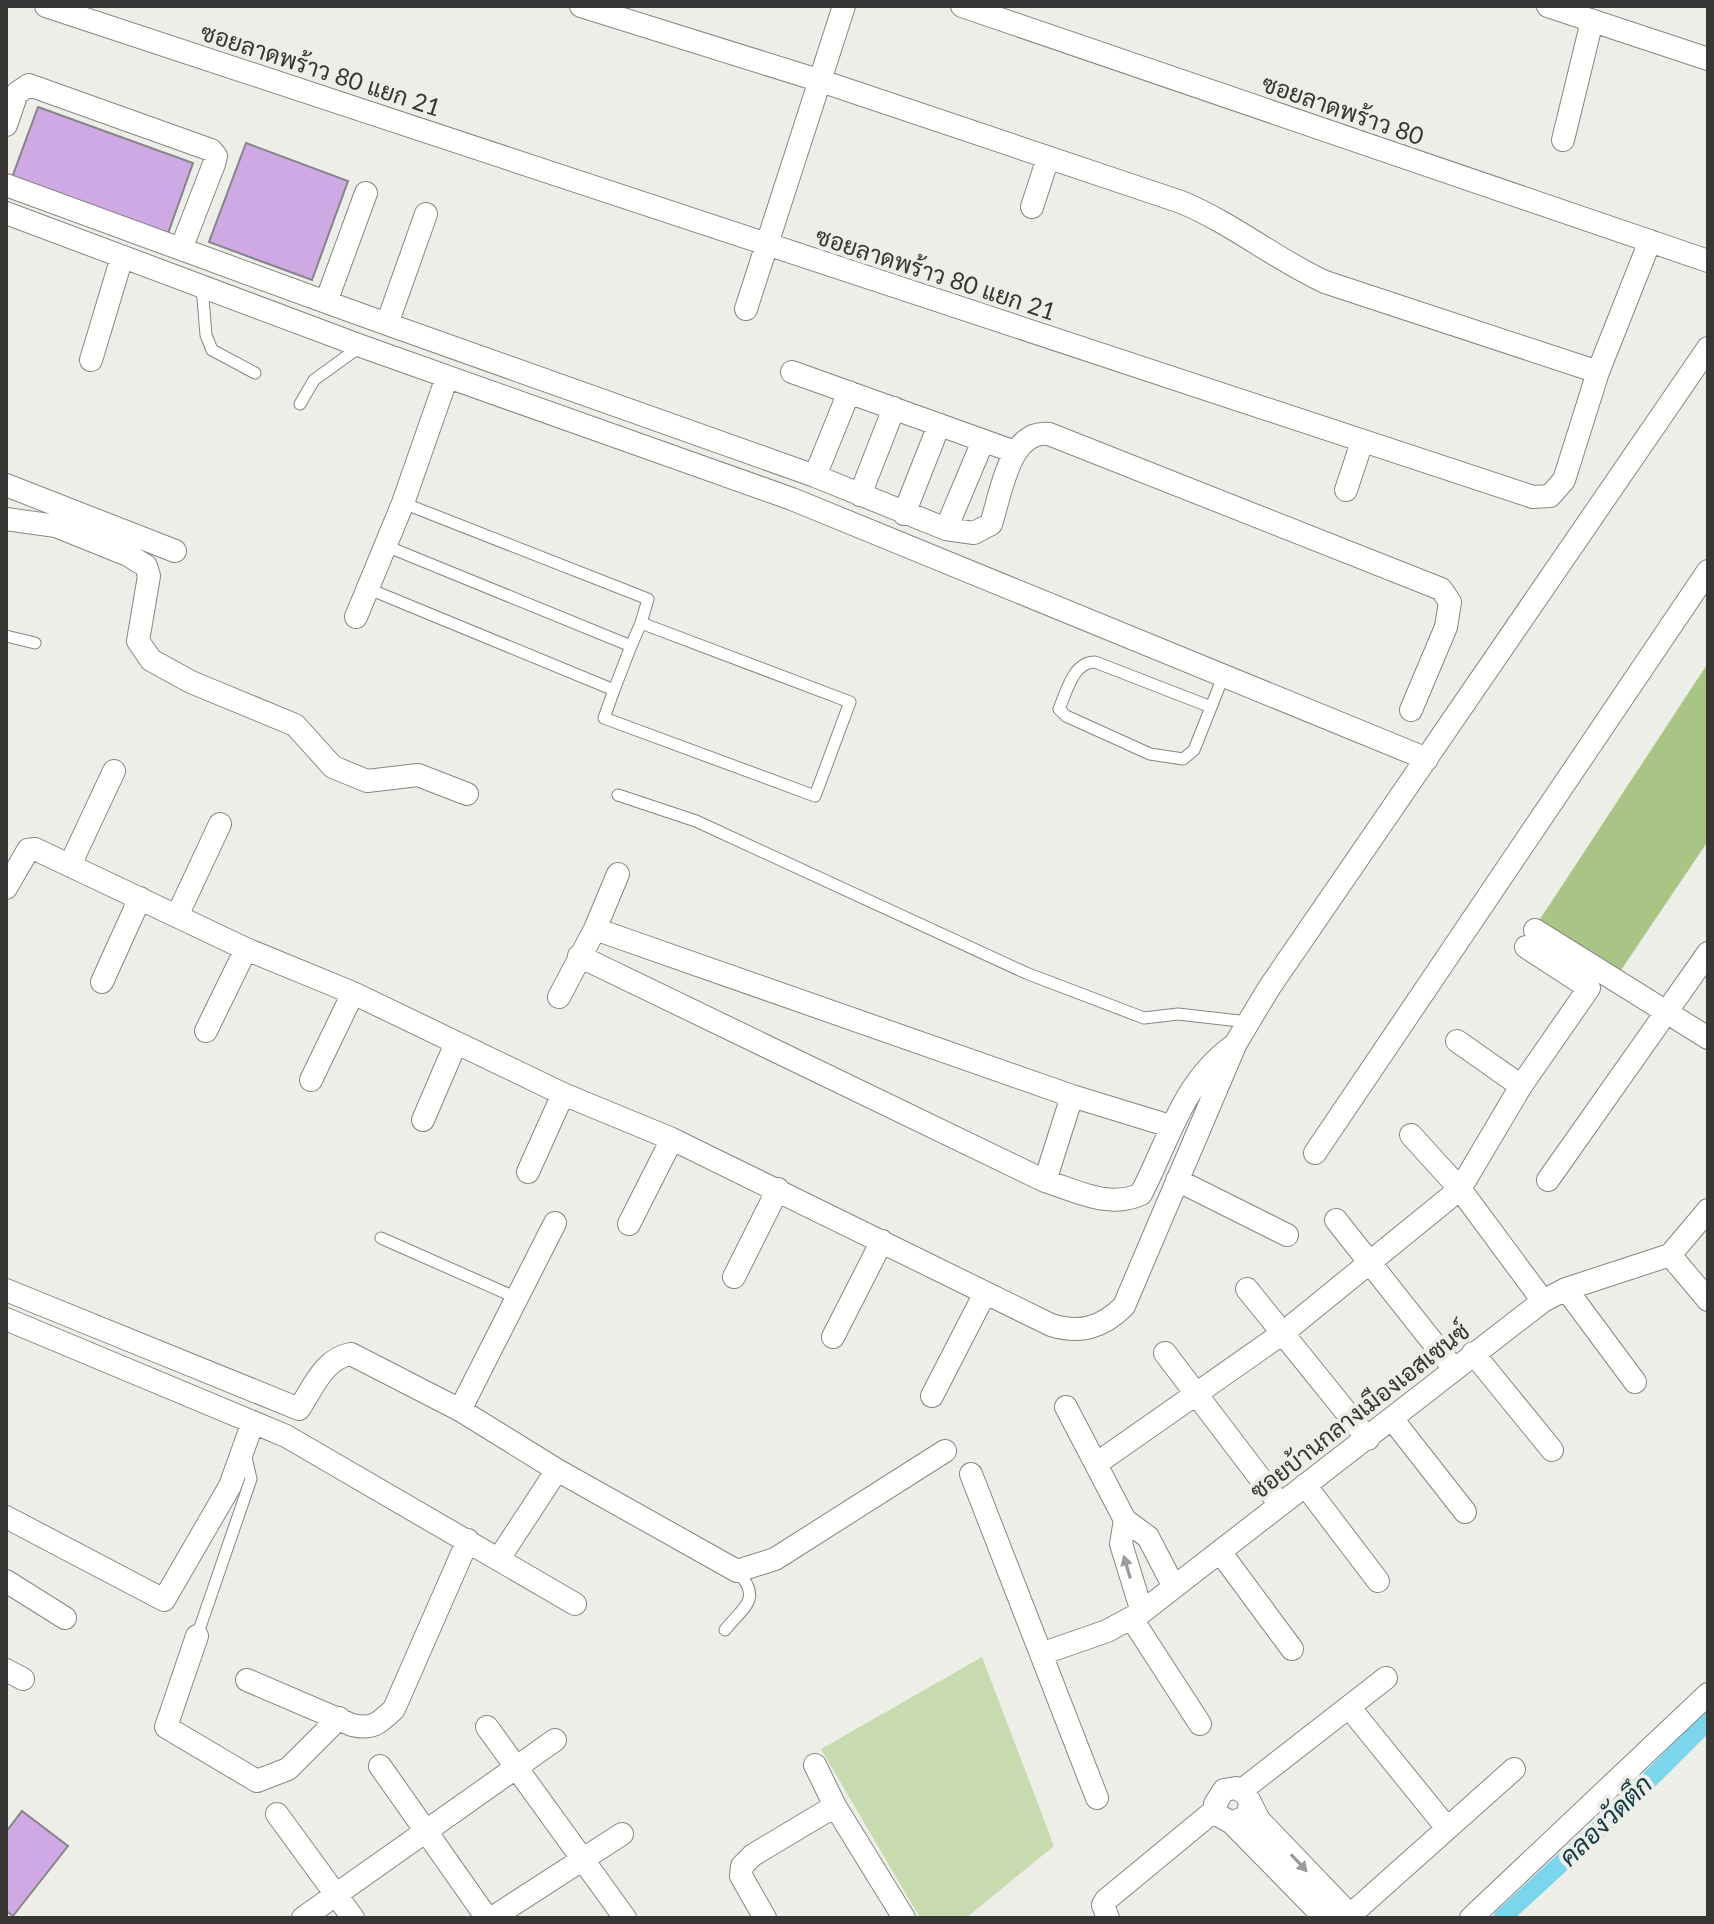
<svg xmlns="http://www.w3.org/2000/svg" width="1714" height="1924" viewBox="0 0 1714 1924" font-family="Lato,Sarabun,sans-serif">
	<rect width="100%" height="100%" fill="#eeeee9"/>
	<!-- green -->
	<path fill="#c7dbaf" d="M 982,1657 L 1054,1846 L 966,1918 L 920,1918 L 821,1749 Z"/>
	<!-- forest -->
	<path fill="#a9c585" d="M 1708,663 L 1708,841 L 1611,985 L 1531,933 Z"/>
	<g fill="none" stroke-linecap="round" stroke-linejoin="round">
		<!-- canal -->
		<path stroke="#7ad6ec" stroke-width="18" d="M 1502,1918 L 1617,1812 L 1708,1721"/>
	</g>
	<!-- building -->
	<path fill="#cfa9e4" stroke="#868488" stroke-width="2" d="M 38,107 L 193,163 L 166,239 L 10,183 Z
		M 246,143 L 348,181 L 312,280 L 209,242 Z
		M 22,1811 L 68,1846 L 13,1916 L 6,1911 L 6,1832 Z"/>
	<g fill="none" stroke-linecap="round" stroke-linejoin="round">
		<!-- lane casing -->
		<g stroke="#878682" stroke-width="13">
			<path id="lane" d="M 202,287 L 206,335 L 212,350 L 255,373
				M 300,404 L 314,380 L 361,346
				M 386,546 L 631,646 L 641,623
				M 369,589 L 614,690 L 604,718 L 815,796 L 850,702 L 641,623 L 648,599 L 403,503
				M 6,636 L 35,643
				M 614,690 L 631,646
				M 1211,707 L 1095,662 C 1073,662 1067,691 1059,709 L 1066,716 L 1150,754 L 1183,759 L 1194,750 L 1223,677
				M 618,795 L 696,821 L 1026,973 L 1144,1018 L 1178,1014 L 1248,1022
				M 381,1238 L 517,1298
				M 725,1630 C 744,1606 763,1599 737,1571
				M 197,1636 L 251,1479 L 245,1453"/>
		</g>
		<!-- street casing -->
		<g stroke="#878682" stroke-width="24">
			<path id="street" d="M 46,6 L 1533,497 L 1550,496 L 1564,480 L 1598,372 L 1650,241
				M 581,6 L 821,81 L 1181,202 C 1232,223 1275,259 1325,282 L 1598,372
				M 962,6 L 1708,261
				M 1548,6 L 1708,59
				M 6,125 L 17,93 L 29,85 L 211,150 L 216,156 L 214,164 L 181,249 L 326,302 L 366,193
				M 1563,140 L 1592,21
				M 6,185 L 181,249
				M 1032,207 L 1048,158
				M 6,213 L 361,346 L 792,499 L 1427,759
				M 326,302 L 387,324 L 426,214
				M 746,309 L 844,6
				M 387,324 L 815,476 L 946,529 L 974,533 L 991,524 C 1001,494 1009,429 1049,434 L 1441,589 L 1450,602 L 1446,627 L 1411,710
				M 91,360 L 122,257
				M 792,372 L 1015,452
				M 815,476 L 849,392
				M 6,485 L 175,551
				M 1346,490 L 1362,442
				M 860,495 L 894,408
				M 904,514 L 939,425
				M 6,519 L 56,526 L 128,555 L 146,566 L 149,576 L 138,641 L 151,660 L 191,682 L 295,725 L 333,767 L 367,781 L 418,775 L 467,794
				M 946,529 L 983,441
				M 356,617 L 403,503 L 447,377
				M 70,865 L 114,771
				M 6,888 L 28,850 L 35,849 L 246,949 L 353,993 L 563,1094 L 672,1139 L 1051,1325 C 1080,1334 1102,1328 1124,1306 L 1236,1043 L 1269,988 L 1708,348
				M 177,916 L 220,824
				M 595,929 L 618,874
				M 1535,930 L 1708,1038
				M 579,956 L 1045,1181 C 1077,1191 1109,1209 1141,1194 C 1169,1140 1182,1083 1233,1046
				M 102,982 L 140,898
				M 559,997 L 595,929 L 1072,1096 L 1170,1126
				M 206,1031 L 246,949
				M 1457,1041 L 1521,1086
				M 311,1080 L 353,993
				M 423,1120 L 456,1043
				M 1411,1135 L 1460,1189 L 1543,1301
				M 1315,1153 L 1708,571
				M 528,1172 L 563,1094
				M 1177,1180 L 1287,1235
				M 1548,1180 L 1708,953
				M 1045,1181 L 1072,1096
				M 1336,1220 L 1454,1369
				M 629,1224 L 672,1139
				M 1670,1255 L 1708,1300
				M 734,1277 L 778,1189
				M 1247,1289 L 1368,1439
				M 1566,1289 L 1635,1382
				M 6,1290 L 299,1409 C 313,1388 324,1358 351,1354 L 460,1410 L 557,1470 L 737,1571 L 775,1559 L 945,1451
				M 6,1319 L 286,1436 L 575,1604
				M 833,1337 L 882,1241
				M 1165,1353 L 1279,1503
				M 1473,1353 L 1552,1450
				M 932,1396 L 985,1293
				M 1066,1407 L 1125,1520 L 1148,1537 L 1173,1585
				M 460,1410 L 555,1223
				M 1393,1420 L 1465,1512
				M 1096,1464 L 1283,1333 L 1460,1189 L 1521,1086 L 1589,988 L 1526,947
				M 971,1474 L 1097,1798
				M 1305,1485 L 1378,1581
				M 6,1517 L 164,1600 L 230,1486 L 253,1422
				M 1125,1520 L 1121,1544 L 1142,1612
				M 1221,1553 L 1292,1649
				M 500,1557 L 557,1470
				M 6,1581 L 65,1618
				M 1132,1619 L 1200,1724
				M 197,1636 L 166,1727 L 257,1781 L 288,1769 L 339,1718
				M 1041,1654 L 1107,1631 L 1142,1612 L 1543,1301 L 1566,1289 L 1670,1255 L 1708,1210
				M 6,1670 L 23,1679
				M 247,1680 L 352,1725 C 373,1730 379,1723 394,1709 L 468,1540
				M 1349,1707 L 1447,1828
				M 487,1727 L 625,1918
				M 815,1765 L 835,1806 L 904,1918
				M 380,1766 L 487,1918
				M 1242,1790 L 1386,1678
				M 1250,1805 L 1247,1816 L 1232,1823 L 1218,1815 L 1215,1804 L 1224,1790 L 1236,1788 L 1246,1794 L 1259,1820 L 1353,1918
				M 277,1814 L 353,1918
				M 1232,1823 L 1325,1918
				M 303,1918 L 555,1740
				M 492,1918 L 622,1834
				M 765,1918 L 741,1876 L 742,1866 L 753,1855 L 835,1806
				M 1108,1918 L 1103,1905 L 1106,1900 L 1215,1810
				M 1347,1918 L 1514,1769
				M 1471,1918 L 1708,1694"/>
		</g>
		<!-- lane -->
		<use href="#lane" stroke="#fff" stroke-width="11"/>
		<!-- street -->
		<use href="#street" stroke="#fff" stroke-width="22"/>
	</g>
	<!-- one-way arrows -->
	<defs><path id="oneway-solid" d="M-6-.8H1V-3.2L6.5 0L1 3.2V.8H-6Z" transform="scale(2)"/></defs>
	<g fill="#9b9a9a">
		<use href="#oneway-solid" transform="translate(1127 1567) rotate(-106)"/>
		<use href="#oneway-solid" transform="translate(1299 1863) rotate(47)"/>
	</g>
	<g text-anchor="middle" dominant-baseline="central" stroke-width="8" stroke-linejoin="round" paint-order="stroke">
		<!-- street labels -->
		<g font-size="24" fill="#373635" stroke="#eeeee9">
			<text transform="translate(321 69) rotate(18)">ซอยลาดพร้าว 80 แยก 21</text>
			<text transform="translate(1343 109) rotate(19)">ซอยลาดพร้าว 80</text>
			<text transform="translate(936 273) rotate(18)">ซอยลาดพร้าว 80 แยก 21</text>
			<text transform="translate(1359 1410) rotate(-38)">ซอยบ้านกลางเมืองเอสเซนซ์</text>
		</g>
		<!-- water labels -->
		<g font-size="26" font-style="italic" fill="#113c45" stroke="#eeeee9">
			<text transform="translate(1605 1820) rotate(-44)">คลองวัดตึก</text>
		</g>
	</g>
	<!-- border -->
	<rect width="1714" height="1924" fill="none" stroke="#373635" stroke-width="16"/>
</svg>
